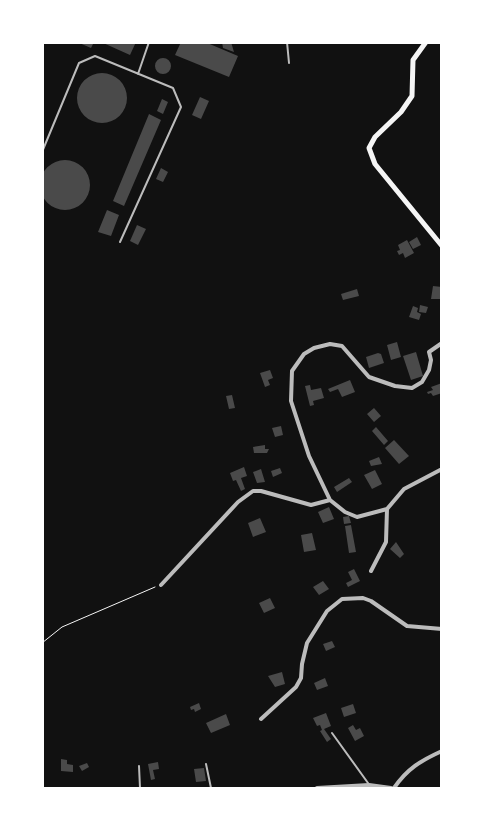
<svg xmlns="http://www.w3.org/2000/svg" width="484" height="831" viewBox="0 0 484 831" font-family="Merriweather,serif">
	<rect width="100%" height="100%" fill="#111"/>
	<!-- building -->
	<path fill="#4a4a4a" d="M 77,42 L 94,42 L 91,48 Z
		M 101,42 L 136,42 L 130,55 Z
		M 181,42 L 205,42 L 238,56 L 229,77 L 175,55 Z
		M 222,42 L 231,42 L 234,52 L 223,48 Z
		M155 66a8 8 0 1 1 16 0a8 8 0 1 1-16 0Z
		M77 98a25 25 0 1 1 50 0a25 25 0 1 1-50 0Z
		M 200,97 L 209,101 L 201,119 L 192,115 Z
		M 162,99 L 168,102 L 163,114 L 157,111 Z
		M 149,114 L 161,120 L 124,206 L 113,201 Z
		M40 185a25 25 0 1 1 50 0a25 25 0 1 1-50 0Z
		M 161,168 L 168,172 L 163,182 L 156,179 Z
		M 107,210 L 119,215 L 111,236 L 98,232 Z
		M 137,225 L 146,229 L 138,245 L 130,241 Z
		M 417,237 L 421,245 L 413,249 L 409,242 Z
		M 407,240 L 414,253 L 405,258 L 403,253 L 399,255 L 397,251 L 400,250 L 398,245 Z
		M 433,286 L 442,287 L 442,299 L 431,299 Z
		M 357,289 L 359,296 L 343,300 L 341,294 Z
		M 420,305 L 428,307 L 426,313 L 419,312 Z
		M 413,306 L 418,308 L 417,312 L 421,314 L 419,320 L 409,317 Z
		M 397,342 L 401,357 L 391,360 L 387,345 Z
		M 416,352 L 423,376 L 411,380 L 403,356 Z
		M 378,353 L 381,354 L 384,363 L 369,368 L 366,357 Z
		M 270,370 L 273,378 L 268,380 L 270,385 L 265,387 L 260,373 Z
		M 350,380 L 355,392 L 342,397 L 338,389 L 330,392 L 328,389 Z
		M 442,383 L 442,393 L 433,396 L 431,393 L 428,394 L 427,392 L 433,390 L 431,387 Z
		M 310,385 L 311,390 L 321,388 L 324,398 L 313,401 L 314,405 L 310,406 L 305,386 Z
		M 232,395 L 235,408 L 229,409 L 226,396 Z
		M 374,408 L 381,416 L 374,422 L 367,414 Z
		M 281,426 L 283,435 L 275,437 L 272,428 Z
		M 376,427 L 388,441 L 384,445 L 372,431 Z
		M 394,440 L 409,456 L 399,464 L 385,448 Z
		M 265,445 L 265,449 L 269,449 L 267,453 L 254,453 L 253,447 Z
		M 379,457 L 382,464 L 371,466 L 369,461 Z
		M 244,467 L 247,476 L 241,478 L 245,489 L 241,491 L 236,480 L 233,481 L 230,473 Z
		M 280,468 L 282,473 L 273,477 L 271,471 Z
		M 261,469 L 265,482 L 257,483 L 253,472 Z
		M 375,470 L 382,484 L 372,489 L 364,475 Z
		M 349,478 L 352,482 L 337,492 L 334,487 Z
		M 329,507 L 334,519 L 323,523 L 318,512 Z
		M 349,516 L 351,523 L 344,524 L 343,517 Z
		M 260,518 L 266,532 L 253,537 L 248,523 Z
		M 351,525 L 356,552 L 349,553 L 345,526 Z
		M 312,533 L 316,550 L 304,552 L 301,535 Z
		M 396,542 L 404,554 L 400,558 L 390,549 Z
		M 354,569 L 360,581 L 348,587 L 346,583 L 352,580 L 348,572 Z
		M 323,581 L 329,589 L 319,595 L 313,587 Z
		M 270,598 L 275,608 L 264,613 L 259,603 Z
		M 332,641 L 335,647 L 326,651 L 323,644 Z
		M 282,672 L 285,684 L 275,687 L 268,676 Z
		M 325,678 L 328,686 L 317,690 L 314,683 Z
		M 199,703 L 201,709 L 195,712 L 194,709 L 191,710 L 190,707 Z
		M 353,704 L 356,713 L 344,717 L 341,708 Z
		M 326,713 L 331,726 L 324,729 L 331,739 L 327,742 L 320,731 L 322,730 L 320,725 L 317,726 L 313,718 Z
		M 226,714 L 230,725 L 211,733 L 206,723 Z
		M 353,725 L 356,730 L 360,728 L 364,736 L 355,741 L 348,728 Z
		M 61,759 L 67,760 L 67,764 L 73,765 L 73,772 L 61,771 Z
		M 158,762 L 159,769 L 153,770 L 155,779 L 151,780 L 148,764 Z
		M 87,763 L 89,767 L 82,771 L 79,766 Z
		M 204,768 L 206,781 L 196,782 L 194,769 Z"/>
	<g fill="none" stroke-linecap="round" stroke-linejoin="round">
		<!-- path -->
		<path stroke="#f5f5f5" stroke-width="1" d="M 42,643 L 62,627 L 155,587"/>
		<!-- service -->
		<path stroke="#bcbcbc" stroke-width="2" d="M 287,42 L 289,63
			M 138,74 L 149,42
			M 42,152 L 79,63 L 95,56 L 173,88 L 181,107 L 120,242
			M 332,733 L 368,783
			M 206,764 L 211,788
			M 139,766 L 140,788"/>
		<!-- minor -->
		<path stroke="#bcbcbc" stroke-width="4" d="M 442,343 L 429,352 L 431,360 L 429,370 L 422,382 L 412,388 L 395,386 L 369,377 L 342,346 L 330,344 L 314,348 L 304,354 L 292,371 L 291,401 L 309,456 L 330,500 L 345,512 L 357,517 L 387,509 L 404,489 L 442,469
			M 371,571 L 386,542 L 387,509
			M 161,585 L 238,502 L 253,491 L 261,491 L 311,505 L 330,500
			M 261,719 L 296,687 L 301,678 L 302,664 L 307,643 L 327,611 L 342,599 L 363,598 L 371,601 L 407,626 L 442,629
			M 317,788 L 369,785 L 391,788
			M 394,788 C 407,769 420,761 442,751"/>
		<!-- secondary -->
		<path stroke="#f5f5f5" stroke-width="5" d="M 426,42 L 413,60 L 412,96 L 401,112 L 375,137 L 369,148 L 375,164 L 442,246"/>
	</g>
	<!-- border -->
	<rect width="484" height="831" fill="none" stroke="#ffffff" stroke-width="88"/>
</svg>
